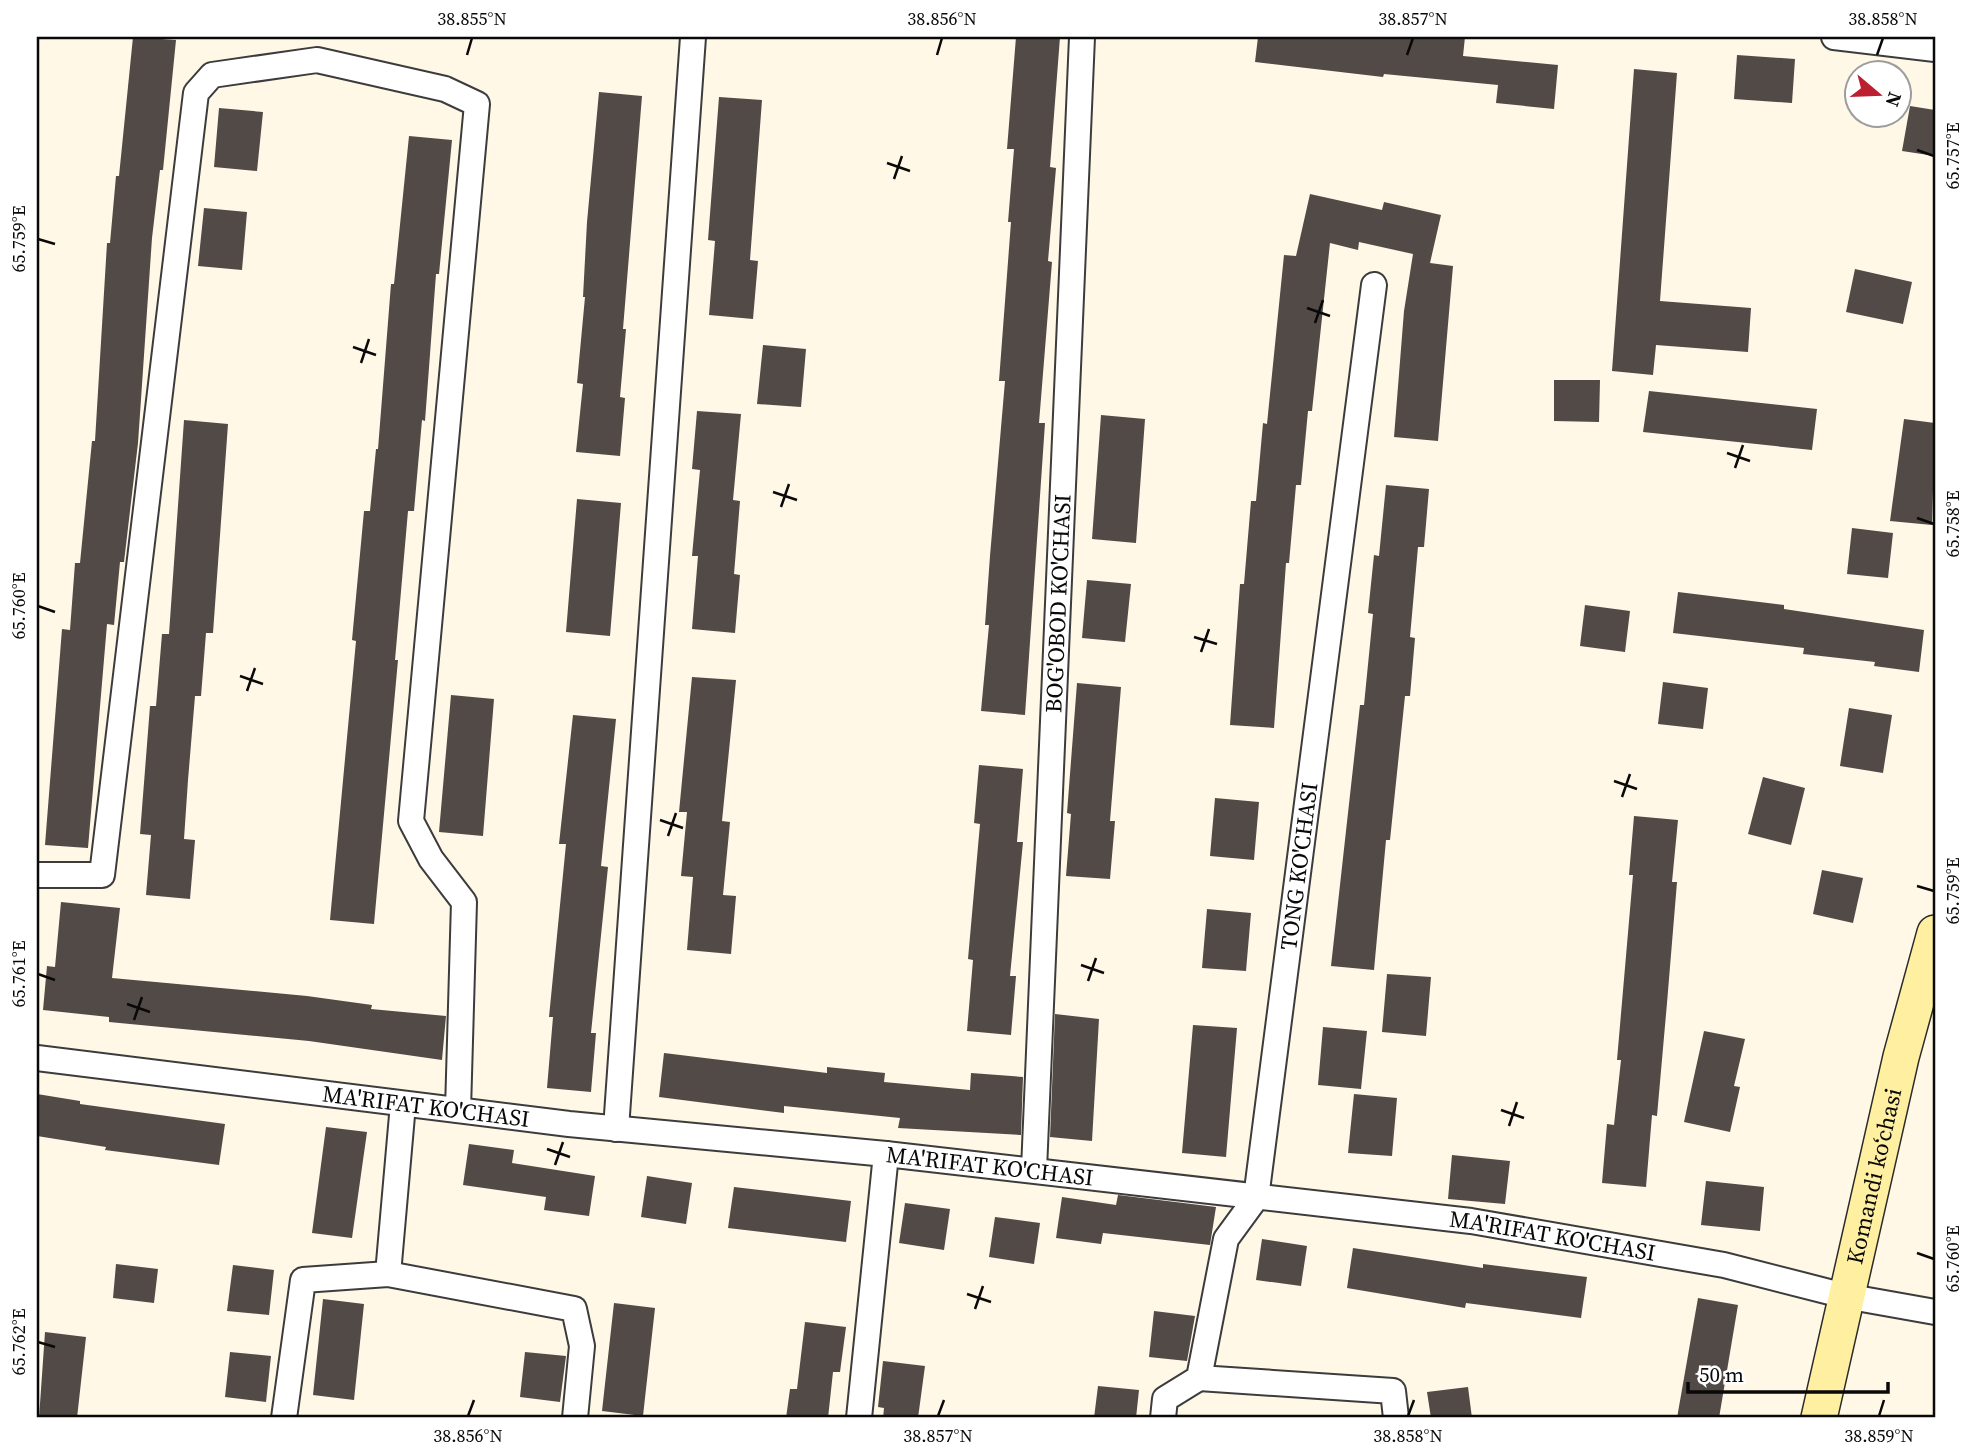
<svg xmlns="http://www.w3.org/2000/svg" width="1972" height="1455" viewBox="0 0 1972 1455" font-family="'Source Serif 4',serif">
	<rect width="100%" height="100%" fill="#fff8e6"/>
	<!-- building -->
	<path fill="#524a46" d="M 133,37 L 176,40 L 163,170 L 160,170 L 152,238 L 138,443 L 124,562 L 120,562 L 114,625 L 107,624 L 88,848 L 45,845 L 62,629 L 70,630 L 75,563 L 80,563 L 92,441 L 95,441 L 107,243 L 110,243 L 116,176 L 119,176 Z
		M 1016,37 L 1060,37 L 1050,167 L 1056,168 L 1048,261 L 1052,262 L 1039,423 L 1045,423 L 1025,715 L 981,711 L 989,625 L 985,625 L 990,556 L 1005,381 L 999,381 L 1011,222 L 1008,222 L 1014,149 L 1007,149 Z
		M 1258,37 L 1465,37 L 1463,56 L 1558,65 L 1554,109 L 1496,103 L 1498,85 L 1384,74 L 1383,77 L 1255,62 Z
		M 1737,55 L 1795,59 L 1792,103 L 1734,99 Z
		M 1634,69 L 1677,73 L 1660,301 L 1751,308 L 1748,352 L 1656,345 L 1653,375 L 1612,371 Z
		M 599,92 L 642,96 L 623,329 L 626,329 L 620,397 L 625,398 L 620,456 L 576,452 L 583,384 L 577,383 L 585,297 L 583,297 L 587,222 Z
		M 719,97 L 762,100 L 750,260 L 758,261 L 753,319 L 709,315 L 715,241 L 708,240 Z
		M 1910,106 L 1935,110 L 1935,156 L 1902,151 Z
		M 219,108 L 263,112 L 257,171 L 214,167 Z
		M 409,136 L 452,140 L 439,274 L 436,274 L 425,421 L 422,420 L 414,511 L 408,511 L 395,660 L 398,660 L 374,924 L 330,920 L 356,641 L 352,640 L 364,511 L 370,511 L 376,449 L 378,449 L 391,284 L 394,284 Z
		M 1310,194 L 1382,210 L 1384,202 L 1441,215 L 1430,263 L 1453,266 L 1438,441 L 1394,437 L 1404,311 L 1413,254 L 1359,242 L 1358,250 L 1330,243 L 1312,411 L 1308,411 L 1301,485 L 1296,485 L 1289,563 L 1286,563 L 1274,728 L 1230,725 L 1240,584 L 1244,584 L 1251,501 L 1256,501 L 1263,423 L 1267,424 L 1284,255 L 1296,256 Z
		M 204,208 L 247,212 L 242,270 L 198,266 Z
		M 1855,269 L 1912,282 L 1903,324 L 1846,312 Z
		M 763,345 L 806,349 L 801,407 L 757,404 Z
		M 1554,380 L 1600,380 L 1599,422 L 1554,421 Z
		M 1649,391 L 1817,409 L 1812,450 L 1643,432 Z
		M 697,411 L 741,414 L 733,500 L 740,501 L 734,574 L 740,575 L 735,633 L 692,629 L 698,556 L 692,556 L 700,470 L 692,469 Z
		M 1101,415 L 1145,419 L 1136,543 L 1092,539 Z
		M 1904,419 L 1935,423 L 1932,525 L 1890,521 Z
		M 184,420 L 228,424 L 213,633 L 206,633 L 201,696 L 195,696 L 188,780 L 184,839 L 195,840 L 190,899 L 146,895 L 151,835 L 140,834 L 150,706 L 156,706 L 162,634 L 169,634 Z
		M 1386,485 L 1429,489 L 1424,547 L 1418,547 L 1410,637 L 1415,638 L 1410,696 L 1405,696 L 1390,840 L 1386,840 L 1374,970 L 1331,966 L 1360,705 L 1364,705 L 1373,614 L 1368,613 L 1374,555 L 1379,556 Z
		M 577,499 L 621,503 L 610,636 L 566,632 Z
		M 1852,528 L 1893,533 L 1888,578 L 1847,574 Z
		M 1087,580 L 1131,584 L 1125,642 L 1082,638 Z
		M 1678,592 L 1784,605 L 1784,609 L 1924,630 L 1919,672 L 1874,666 L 1875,662 L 1803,654 L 1804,648 L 1673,633 Z
		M 1585,605 L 1630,611 L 1625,652 L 1580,646 Z
		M 692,677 L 736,680 L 722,821 L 730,822 L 723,895 L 736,896 L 731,954 L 687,950 L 693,877 L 681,876 L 687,812 L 679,812 Z
		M 1663,682 L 1708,688 L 1703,729 L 1658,724 Z
		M 1077,683 L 1121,687 L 1110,821 L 1115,821 L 1110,879 L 1066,876 L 1071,814 L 1067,813 Z
		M 451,695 L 494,699 L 483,836 L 439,832 Z
		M 1849,708 L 1892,715 L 1883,773 L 1840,766 Z
		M 573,715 L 616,719 L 601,866 L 608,867 L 591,1033 L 596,1033 L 591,1092 L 547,1088 L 553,1017 L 549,1017 L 566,844 L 559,844 Z
		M 979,765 L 1023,769 L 1017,842 L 1023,842 L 1010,976 L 1016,976 L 1011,1035 L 967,1031 L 973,960 L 968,959 L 980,824 L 974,823 Z
		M 1763,777 L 1805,788 L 1791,845 L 1748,834 Z
		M 1215,798 L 1259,802 L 1254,860 L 1210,856 Z
		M 1634,816 L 1678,820 L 1672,882 L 1677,882 L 1667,1003 L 1657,1116 L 1652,1115 L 1646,1187 L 1602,1183 L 1607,1124 L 1614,1125 L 1621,1060 L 1617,1060 L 1633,875 L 1629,875 Z
		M 1822,870 L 1863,878 L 1853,923 L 1813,914 Z
		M 61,902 L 120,908 L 112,978 L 307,996 L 372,1005 L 371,1009 L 446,1016 L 442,1060 L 309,1041 L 109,1022 L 109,1017 L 43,1010 L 47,966 L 55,967 Z
		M 1207,909 L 1251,913 L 1246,971 L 1202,968 Z
		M 1387,974 L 1431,977 L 1426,1036 L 1382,1032 Z
		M 1055,1014 L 1099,1019 L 1092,1141 L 1050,1137 Z
		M 1193,1025 L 1237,1028 L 1226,1157 L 1182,1153 Z
		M 1323,1027 L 1367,1031 L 1361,1089 L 1318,1085 Z
		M 1704,1031 L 1745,1039 L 1734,1086 L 1740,1087 L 1730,1132 L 1684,1122 Z
		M 664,1053 L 827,1073 L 827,1067 L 885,1073 L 884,1082 L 970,1090 L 971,1073 L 1023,1077 L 1021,1135 L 898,1128 L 900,1118 L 784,1106 L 784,1113 L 659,1097 Z
		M 37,1094 L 80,1101 L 80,1104 L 225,1124 L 219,1165 L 105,1150 L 106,1147 L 37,1136 Z
		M 1354,1094 L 1397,1098 L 1392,1156 L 1348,1153 Z
		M 326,1127 L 367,1132 L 352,1238 L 312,1233 Z
		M 469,1144 L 514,1150 L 512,1163 L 595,1176 L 589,1216 L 544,1210 L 546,1197 L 463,1185 Z
		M 1452,1155 L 1510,1161 L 1505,1204 L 1448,1199 Z
		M 647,1176 L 692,1183 L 686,1224 L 641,1217 Z
		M 1706,1181 L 1764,1187 L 1760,1231 L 1701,1225 Z
		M 734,1187 L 851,1201 L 846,1242 L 728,1228 Z
		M 1118,1195 L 1216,1207 L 1210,1245 L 1103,1233 L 1101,1244 L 1056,1238 L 1062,1197 L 1116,1205 Z
		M 905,1203 L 950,1209 L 944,1250 L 899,1243 Z
		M 995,1217 L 1040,1223 L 1034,1264 L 989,1257 Z
		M 1262,1239 L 1307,1246 L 1301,1286 L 1256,1280 Z
		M 1353,1248 L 1483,1268 L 1483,1264 L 1587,1277 L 1581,1318 L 1466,1303 L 1465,1308 L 1347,1288 Z
		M 116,1264 L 158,1269 L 154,1303 L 113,1298 Z
		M 233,1265 L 274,1270 L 269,1315 L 227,1311 Z
		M 1698,1298 L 1738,1305 L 1719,1418 L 1677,1418 Z
		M 323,1299 L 364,1304 L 354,1400 L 313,1395 Z
		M 614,1303 L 655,1308 L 643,1416 L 602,1411 Z
		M 1154,1311 L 1195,1316 L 1187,1361 L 1149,1357 Z
		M 805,1322 L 846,1327 L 840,1372 L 833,1372 L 828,1418 L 786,1418 L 790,1389 L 797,1389 Z
		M 45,1332 L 86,1337 L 77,1418 L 39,1418 Z
		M 230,1352 L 271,1356 L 266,1402 L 225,1397 Z
		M 525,1352 L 566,1356 L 560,1402 L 520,1397 Z
		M 883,1361 L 925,1366 L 918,1418 L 883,1418 L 884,1408 L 878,1407 Z
		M 1098,1386 L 1139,1390 L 1136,1418 L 1094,1418 Z
		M 1468,1387 L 1472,1418 L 1431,1418 L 1427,1392 Z"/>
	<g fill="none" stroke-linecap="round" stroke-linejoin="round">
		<!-- street casing -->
		<g stroke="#3c3c3c" stroke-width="28">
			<g id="street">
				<path d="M 1834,37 L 1935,49"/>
				<path d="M 37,875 L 102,875 L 196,93 L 212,75 L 317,60 L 445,89 L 477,104 L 411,821 L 431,859 L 464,902 L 458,1110"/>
				<path id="s1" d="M 37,1058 L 569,1124 L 886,1154 L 1471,1221 L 1724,1265 L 1845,1296 L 1935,1312"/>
				<path d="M 616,1129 L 693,37"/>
				<path id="s2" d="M 1034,1170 L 1082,37"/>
				<path d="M 388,1274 L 403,1104"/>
				<path d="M 1199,1378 L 1393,1391 L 1396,1418"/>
				<path d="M 284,1418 L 303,1280 L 388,1274 L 574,1309 L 582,1346 L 575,1418"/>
				<path d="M 859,1418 L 886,1154"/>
				<path id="s3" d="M 1163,1418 L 1165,1399 L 1199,1378 L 1226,1239 L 1256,1198 L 1374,285"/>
			</g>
		</g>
		<!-- secondary casing -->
		<g stroke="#2b2b2b" stroke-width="38">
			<g id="secondary">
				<path id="s4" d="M 1819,1418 L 1901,1057 L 1935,933"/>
			</g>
		</g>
		<!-- street -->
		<use href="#street" stroke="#fff" stroke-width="24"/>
		<!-- secondary -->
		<use href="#secondary" stroke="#ffefa1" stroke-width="35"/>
	</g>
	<!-- ticks -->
	<path fill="none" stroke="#090909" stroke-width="2.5" d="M 467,55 L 472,38M 937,55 L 942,38M 1407,55 L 1413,38M 1877,55 L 1883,38M 1917,150 L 1934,156M 887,163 L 910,171M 894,179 L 902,156M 38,239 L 55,244M 1307,308 L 1330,316M 1315,323 L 1323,300M 353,347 L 376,355M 361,363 L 369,339M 1727,453 L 1750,461M 1735,468 L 1743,445M 773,492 L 797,500M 781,507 L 789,484M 1917,518 L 1934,524M 38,606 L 55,612M 1194,637 L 1217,644M 1201,652 L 1209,629M 240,676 L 263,684M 247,691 L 255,668M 1614,781 L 1637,789M 1622,797 L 1630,774M 660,820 L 683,828M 668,836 L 676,813M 1917,886 L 1934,891M 1081,965 L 1104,973M 38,974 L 55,980M 1088,981 L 1096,958M 127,1004 L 150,1012M 134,1020 L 142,997M 1501,1110 L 1524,1118M 1509,1126 L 1517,1102M 547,1149 L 570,1157M 555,1165 L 563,1142M 1917,1253 L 1934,1259M 967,1294 L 991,1302M 975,1309 L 983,1286M 38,1342 L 55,1347M 468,1416 L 474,1400M 938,1416 L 944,1400M 1408,1416 L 1414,1400M 1879,1416 L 1884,1400"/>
	<g text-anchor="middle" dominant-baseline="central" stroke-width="7" stroke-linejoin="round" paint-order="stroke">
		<!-- street labels -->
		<g font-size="23" fill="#090909" stroke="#fff">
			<text stroke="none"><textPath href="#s2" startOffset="567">BOG'OBOD KO'CHASI</textPath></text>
			<text stroke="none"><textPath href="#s3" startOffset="586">TONG KO'CHASI</textPath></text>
			<text stroke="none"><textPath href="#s1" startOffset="392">MA'RIFAT KO'CHASI</textPath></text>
			<text stroke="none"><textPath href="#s1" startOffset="959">MA'RIFAT KO'CHASI</textPath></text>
			<text stroke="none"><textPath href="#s4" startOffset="248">Komandi ko‘chasi</textPath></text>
			<text stroke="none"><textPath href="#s1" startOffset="1526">MA'RIFAT KO'CHASI</textPath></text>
		</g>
	</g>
	<!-- border -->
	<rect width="1972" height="1455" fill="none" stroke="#ffffff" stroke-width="77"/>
	<!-- north arrow -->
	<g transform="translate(1878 94) rotate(109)"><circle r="33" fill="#ffffff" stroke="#9d9d9d" stroke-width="2"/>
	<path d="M0-5L12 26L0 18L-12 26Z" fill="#bc1f30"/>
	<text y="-10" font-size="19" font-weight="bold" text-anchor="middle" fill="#090909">N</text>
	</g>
	<!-- scale -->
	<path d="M1688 1382v10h200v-10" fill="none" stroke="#090909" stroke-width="3.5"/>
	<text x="1699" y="1382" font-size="21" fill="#090909" stroke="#ffffff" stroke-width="5" paint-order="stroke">50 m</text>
	<rect x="38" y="38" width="1896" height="1378" fill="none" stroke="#090909" stroke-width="2.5"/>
	<g font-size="18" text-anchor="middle" fill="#090909">
		<text x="472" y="25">38.855°N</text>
		<text x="942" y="25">38.856°N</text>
		<text x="1413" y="25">38.857°N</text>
		<text x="1883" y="25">38.858°N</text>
		<text transform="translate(1953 156) rotate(-90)" y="6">65.757°E</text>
		<text transform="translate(19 239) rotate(-90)" y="6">65.759°E</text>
		<text transform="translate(1953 524) rotate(-90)" y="6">65.758°E</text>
		<text transform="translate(19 606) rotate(-90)" y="6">65.760°E</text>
		<text transform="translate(1953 891) rotate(-90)" y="6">65.759°E</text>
		<text transform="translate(19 974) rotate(-90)" y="6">65.761°E</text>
		<text transform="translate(1953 1259) rotate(-90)" y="6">65.760°E</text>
		<text transform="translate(19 1342) rotate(-90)" y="6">65.762°E</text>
		<text x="468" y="1442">38.856°N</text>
		<text x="938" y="1442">38.857°N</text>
		<text x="1408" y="1442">38.858°N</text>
		<text x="1879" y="1442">38.859°N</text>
	</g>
</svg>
